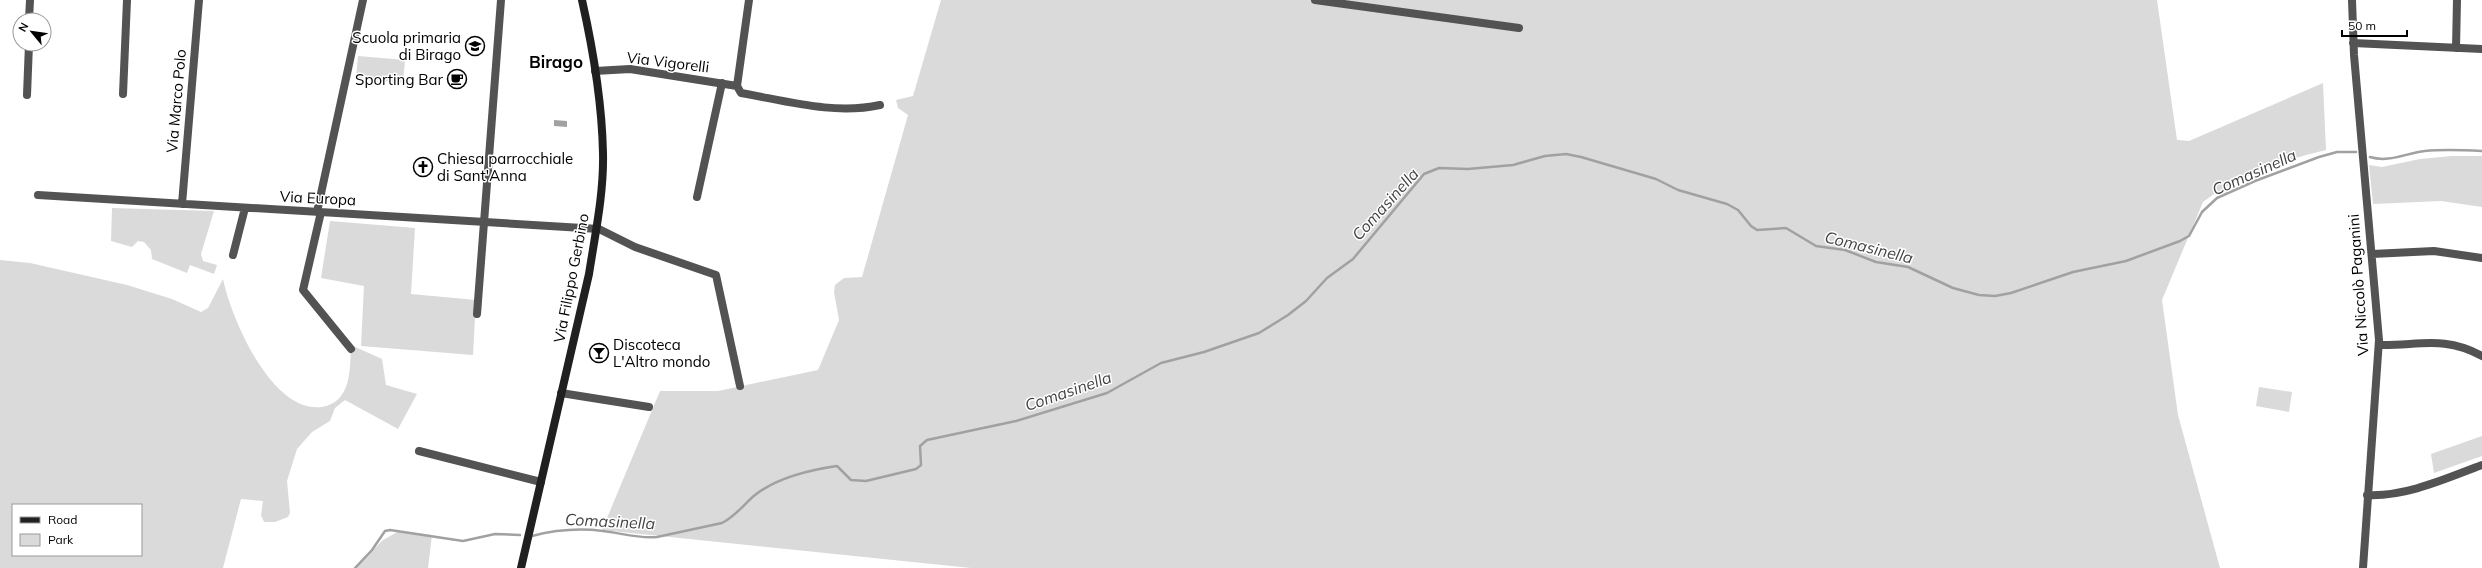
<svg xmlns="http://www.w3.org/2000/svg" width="2482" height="568" viewBox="0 0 2482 568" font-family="Mulish,sans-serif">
	<rect width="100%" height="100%" fill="#fff"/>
	<!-- green -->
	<path fill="#dadada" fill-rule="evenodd" d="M 941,0 L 2157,0 L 2177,140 L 2189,141 L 2323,83 L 2326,150 C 2284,160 2237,176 2203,202 L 2162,300 L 2178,415 L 2220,568 L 971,568 L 602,530 L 660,391 L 718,391 L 818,370 L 839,320 L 834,292 L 835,285 L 844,278 L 862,277 L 908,115 L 898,108 L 896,100 L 913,96 Z
		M 358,56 L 405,60 L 403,83 L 356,78 Z
		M 2452,156 L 2482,156 L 2482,207 L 2441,201 L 2373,204 L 2369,165 L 2382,167 L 2420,159 Z
		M 112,208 L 214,211 L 201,254 L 203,261 L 217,265 L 214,274 L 190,265 L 187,273 L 152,259 L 151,250 L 144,242 L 138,241 L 132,247 L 111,241 Z
		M 330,221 L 415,228 L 411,294 L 476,300 L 473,355 L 361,346 L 364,286 L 321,278 Z
		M 0,260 L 30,263 L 127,285 L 172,299 L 201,312 L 208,308 L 223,279 C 231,318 272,414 322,407 C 352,402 350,368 351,345 L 382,359 L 386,385 L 417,394 L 398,429 L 345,400 L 335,408 L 330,421 L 312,432 L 297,449 L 287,481 L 290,513 L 288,517 L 275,522 L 264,522 L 261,515 L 263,501 L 241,499 L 223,568 L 0,568 ZM 13,505 L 141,505 L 141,555 L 13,555 Z
		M 2259,387 L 2292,392 L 2289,412 L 2256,406 Z
		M 2482,436 L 2482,456 L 2434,473 L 2431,454 Z
		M 399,531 L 432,535 L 428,568 L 355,568 L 383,540 Z"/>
	<!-- water -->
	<path fill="#a1a1a1" d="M 554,120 L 567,121 L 567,127 L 554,126 Z"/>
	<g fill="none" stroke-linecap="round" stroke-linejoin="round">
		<!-- stream -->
		<path stroke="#a1a1a1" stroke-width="2.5" d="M 2370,157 C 2389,163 2406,153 2425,151 C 2444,149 2463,150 2482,151
			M 532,536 C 555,530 579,528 603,531 C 621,533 639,539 657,537 L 722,523 C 736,516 744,504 755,495 C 778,477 809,470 837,466 L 851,480 L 866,481 L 916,469 L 921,465 L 920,446 L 927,440 L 1016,421 L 1107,393 L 1161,363 L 1204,352 L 1259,333 L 1288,315 L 1306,301 L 1327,278 L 1353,259 L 1424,174 L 1439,168 L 1468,169 L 1513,165 L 1545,156 L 1566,154 L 1581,157 L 1656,179 L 1678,190 L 1727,204 L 1738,210 L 1751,226 L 1757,230 L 1786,228 L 1816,246 L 1845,250 L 1876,262 L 1908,267 L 1953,288 L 1979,295 L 1995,296 L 2011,293 L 2073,272 L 2126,261 L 2180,241 L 2189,236 L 2202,212 L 2217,198 L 2255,181 L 2319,157 L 2337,152 L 2356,152
			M 355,568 L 372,550 L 385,531 L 390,530 L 463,541 L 495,534 L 520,535"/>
		<!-- street -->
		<path stroke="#535353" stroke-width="8" d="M 1315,0 L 1519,28
			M 2352,0 L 2354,55 L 2379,340 L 2363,568
			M 29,20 L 30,0
			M 2353,43 L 2482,49
			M 2456,48 L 2457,0
			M 595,71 L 630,69 L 737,86
			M 737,86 L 741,93 C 787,101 834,115 880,105
			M 737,86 L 749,0
			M 123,94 L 127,0
			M 27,95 L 29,44
			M 38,195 L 599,229 L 635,247 L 716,275 L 740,386
			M 697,197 L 722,83
			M 182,204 L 199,0
			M 317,212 L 363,0
			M 321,212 L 303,290 L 351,349
			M 2372,254 L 2434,251 L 2482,258
			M 233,255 L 245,208
			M 477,314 L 501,0
			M 2379,345 C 2418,346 2444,335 2482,356
			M 561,393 L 649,407
			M 419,451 L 541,482
			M 2367,495 C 2406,497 2447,478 2482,465"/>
		<!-- secondary -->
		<path stroke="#202020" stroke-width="8" d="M 521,568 L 589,274 C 595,235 604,193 603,153 C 602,103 593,49 582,0"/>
	</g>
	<!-- icons -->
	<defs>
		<g id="school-ring" transform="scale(1)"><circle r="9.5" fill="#fff" stroke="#000" stroke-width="1.5"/><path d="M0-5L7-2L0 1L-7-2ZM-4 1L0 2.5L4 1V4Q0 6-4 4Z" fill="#000"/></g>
		<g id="cafe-ring" transform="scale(1)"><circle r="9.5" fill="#fff" stroke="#000" stroke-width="1.5"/><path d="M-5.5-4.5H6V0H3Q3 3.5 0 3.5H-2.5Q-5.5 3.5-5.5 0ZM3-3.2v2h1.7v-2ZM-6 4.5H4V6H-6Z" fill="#000"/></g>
		<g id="church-ring" transform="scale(1)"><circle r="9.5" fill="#fff" stroke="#000" stroke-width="1.5"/><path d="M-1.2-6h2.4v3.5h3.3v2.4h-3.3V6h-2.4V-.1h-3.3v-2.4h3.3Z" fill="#000"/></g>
		<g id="bar-ring" transform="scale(1)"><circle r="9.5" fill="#fff" stroke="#000" stroke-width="1.5"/><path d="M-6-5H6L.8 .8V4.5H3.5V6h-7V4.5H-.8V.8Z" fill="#000"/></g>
	</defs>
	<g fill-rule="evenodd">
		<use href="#school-ring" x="475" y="46"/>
		<use href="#cafe-ring" x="457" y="79"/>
		<use href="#church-ring" x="423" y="167"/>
		<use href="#bar-ring" x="599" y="353"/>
	</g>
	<g text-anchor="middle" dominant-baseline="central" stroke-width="3" stroke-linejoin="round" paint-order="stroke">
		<!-- poi labels -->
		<g font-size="15" fill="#000" stroke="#fff" text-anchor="end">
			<text x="461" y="37">Scuola primaria<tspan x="461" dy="17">di Birago</tspan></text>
			<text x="443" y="79">Sporting Bar</text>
			<text x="437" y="158" text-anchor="start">Chiesa parrocchiale<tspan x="437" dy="17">di Sant'Anna</tspan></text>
			<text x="613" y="344" text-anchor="start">Discoteca<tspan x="613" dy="17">L'Altro mondo</tspan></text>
		</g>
		<!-- street labels -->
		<g font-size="15" fill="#000" stroke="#fff">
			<text transform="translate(668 62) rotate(7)">Via Vigorelli</text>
			<text transform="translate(176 101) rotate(-85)">Via Marco Polo</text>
			<text transform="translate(318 198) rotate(3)">Via Europa</text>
			<text transform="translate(571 278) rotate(-79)">Via Filippo Gerbino</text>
			<text transform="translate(2358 285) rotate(-94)">Via Niccolò Paganini</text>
		</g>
		<!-- water labels -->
		<g font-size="16" font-style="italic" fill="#424242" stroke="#fff">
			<text transform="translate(2254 172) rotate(-24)">Comasinella</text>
			<text transform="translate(1385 204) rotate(-48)">Comasinella</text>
			<text transform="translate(1869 247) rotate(14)">Comasinella</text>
			<text transform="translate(1068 391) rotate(-19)">Comasinella</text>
			<text transform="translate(610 521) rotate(3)">Comasinella</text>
		</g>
		<!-- quarter labels -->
		<g font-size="17" font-weight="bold" fill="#000" stroke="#fff">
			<text x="556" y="61">Birago</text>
		</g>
	</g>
	<!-- legend -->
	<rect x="12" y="504" width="130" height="52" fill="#ffffff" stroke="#999999"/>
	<rect x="20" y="517" width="20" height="6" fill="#202020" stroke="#999999"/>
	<text x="48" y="524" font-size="12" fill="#000000">Road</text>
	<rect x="20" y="534" width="20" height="12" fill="#dadada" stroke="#999999"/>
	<text x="48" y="544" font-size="12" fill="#000000">Park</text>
	<!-- north arrow -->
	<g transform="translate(32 32) rotate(299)"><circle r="19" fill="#ffffff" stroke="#999999"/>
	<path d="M0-3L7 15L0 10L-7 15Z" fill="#000000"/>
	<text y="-6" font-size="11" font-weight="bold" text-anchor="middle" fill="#000000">N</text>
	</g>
	<!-- scale -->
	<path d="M2342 30v6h65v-6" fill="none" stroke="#000000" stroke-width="2"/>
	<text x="2348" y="30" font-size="12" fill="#000000" stroke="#ffffff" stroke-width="3" paint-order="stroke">50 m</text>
</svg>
